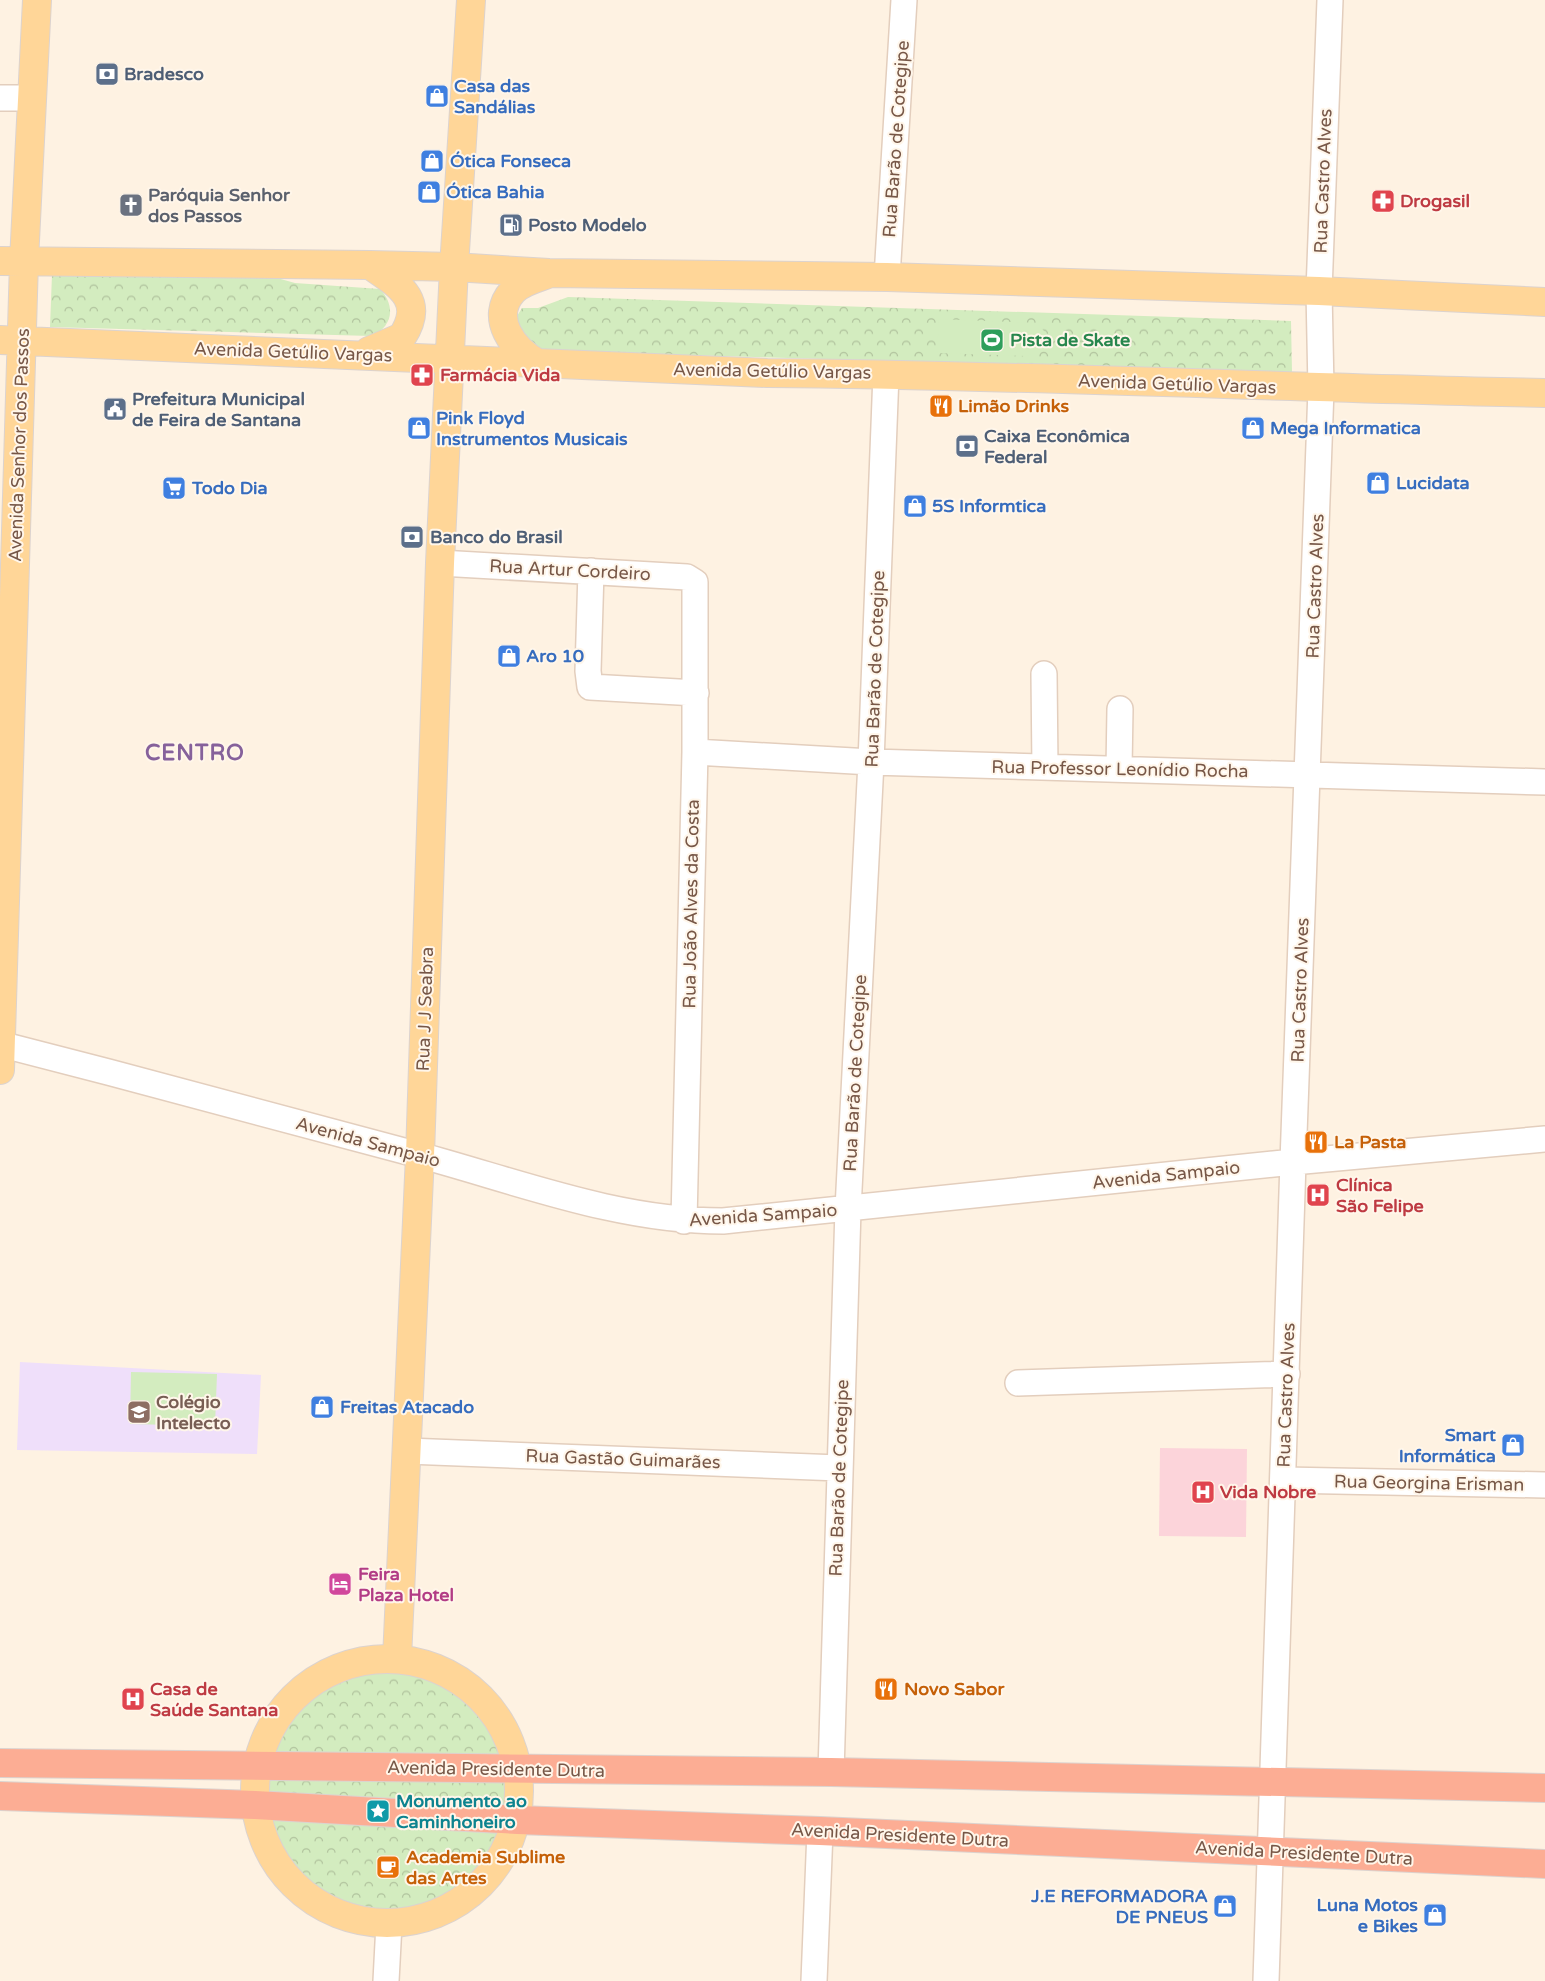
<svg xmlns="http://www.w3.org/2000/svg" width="1545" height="1981" viewBox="0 0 1545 1981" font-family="'Varela Round',sans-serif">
	<defs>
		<pattern id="forest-crowns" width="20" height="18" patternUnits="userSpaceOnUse" patternTransform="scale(1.25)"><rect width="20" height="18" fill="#d3ecbf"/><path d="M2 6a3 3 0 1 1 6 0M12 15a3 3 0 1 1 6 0" fill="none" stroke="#b0c29d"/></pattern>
	</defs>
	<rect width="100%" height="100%" fill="#fef2e2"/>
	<!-- education -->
	<path fill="#efdffa" d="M 20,1362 L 261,1375 L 257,1454 L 17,1450 Z"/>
	<!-- medical -->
	<path fill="#fcd4da" d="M 1160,1448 L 1247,1449 L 1246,1537 L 1159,1536 Z"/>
	<!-- forest -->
	<path fill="url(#forest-crowns)" d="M 52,274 L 277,278 L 295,283 L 380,289 C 396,306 393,327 371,336 L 50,327 Z
		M 568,297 L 1291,321 L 1292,372 L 536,351 L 514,321 L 522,308 L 538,308 Z
		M255 1791a132 132 0 1 1 264 0a132 132 0 1 1-264 0Z"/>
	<!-- pitch -->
	<path fill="#d3ecbf" d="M 939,319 L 1037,323 L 1044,331 L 1045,343 L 1035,353 L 1027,356 L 937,353 Z
		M 131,1372 L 217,1374 L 215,1426 L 130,1424 Z"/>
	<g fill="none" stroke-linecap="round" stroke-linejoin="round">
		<!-- minor casing -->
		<g stroke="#e3cebd" stroke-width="28">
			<path id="minor" d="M 0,98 L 32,98
				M 887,277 L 904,0
				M 440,563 L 687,577 L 695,582 L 695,752 L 684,1221
				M 591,571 L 588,671 L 590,687 L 696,693
				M 1044,674 L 1045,767
				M 695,752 L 871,762 L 1545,782
				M 1119,769 L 1120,709
				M 0,1044 C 140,1080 280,1117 419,1155 C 519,1182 618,1221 723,1221 L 1293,1162 L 1545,1139
				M 1018,1383 L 1287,1374
				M 407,1451 L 839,1468
				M 1284,1480 L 1545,1485
				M 831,1772 L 848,1209 L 871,762 L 886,374
				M 386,1981 L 389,1924
				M 814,1981 L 820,1831
				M 1266,1981 L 1293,1162 L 1321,389 L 1319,291 L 1330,0"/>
		</g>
		<!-- major casing -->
		<g stroke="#dcd3cf" stroke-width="30">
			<path id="major" d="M 0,261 L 370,265 L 454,267 L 549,273 L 887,277 L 1319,291 L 1545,302
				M 0,340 L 767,373 C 1026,375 1286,388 1545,393
				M 369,351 L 402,337 C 426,300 399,285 370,265
				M 539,364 C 514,350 488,318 513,291 C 521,282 537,278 548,274
				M 0,1070 L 24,261 L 37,0
				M255 1791a132 132 0 1 1 264 0a132 132 0 1 1-264 0Z
				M 397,1659 L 420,1155 L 440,563 L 454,267 L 471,0"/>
		</g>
		<!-- highway casing -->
		<g stroke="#dcd3cf" stroke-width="30">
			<path id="highway" d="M 0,1763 L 831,1772 L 1545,1788
				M 0,1796 L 255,1805 L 518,1820 L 820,1831 L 1545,1864"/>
		</g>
		<!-- minor -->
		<use href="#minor" stroke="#fff" stroke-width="25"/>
		<!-- major -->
		<use href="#major" stroke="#ffd698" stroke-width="28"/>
		<!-- highway -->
		<use href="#highway" stroke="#fcad94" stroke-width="28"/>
	</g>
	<!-- icons -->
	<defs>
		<g id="bank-square" transform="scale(1.25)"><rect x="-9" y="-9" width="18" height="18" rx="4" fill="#5c6f8a" stroke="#fff6ea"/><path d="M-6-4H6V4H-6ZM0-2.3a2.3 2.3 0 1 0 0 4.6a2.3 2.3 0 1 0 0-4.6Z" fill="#fff"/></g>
		<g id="shop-square" transform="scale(1.25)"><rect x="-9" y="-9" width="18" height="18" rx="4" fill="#3f7fe0" stroke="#fff6ea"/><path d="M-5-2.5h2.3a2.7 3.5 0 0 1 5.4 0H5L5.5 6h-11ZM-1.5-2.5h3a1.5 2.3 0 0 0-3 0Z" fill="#fff"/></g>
		<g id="pharmacy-square" transform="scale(1.25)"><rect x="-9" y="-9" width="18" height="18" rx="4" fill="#e0444e" stroke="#fff6ea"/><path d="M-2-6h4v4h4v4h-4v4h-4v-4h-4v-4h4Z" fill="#fff"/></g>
		<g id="church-square" transform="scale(1.25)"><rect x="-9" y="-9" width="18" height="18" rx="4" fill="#6b7280" stroke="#fff6ea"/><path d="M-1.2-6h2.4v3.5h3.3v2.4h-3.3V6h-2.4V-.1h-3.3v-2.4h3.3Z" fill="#fff"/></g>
		<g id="fuel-square" transform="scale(1.25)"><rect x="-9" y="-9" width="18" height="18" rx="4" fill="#5c6f8a" stroke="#fff6ea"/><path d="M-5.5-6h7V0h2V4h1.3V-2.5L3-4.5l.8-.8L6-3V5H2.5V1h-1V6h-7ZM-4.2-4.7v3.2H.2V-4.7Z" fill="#fff"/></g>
		<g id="stadium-square" transform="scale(1.25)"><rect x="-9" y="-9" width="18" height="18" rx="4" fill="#2e9e5b" stroke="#fff6ea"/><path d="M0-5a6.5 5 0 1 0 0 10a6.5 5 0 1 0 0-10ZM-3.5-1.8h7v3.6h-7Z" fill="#fff"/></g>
		<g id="restaurant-square" transform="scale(1.25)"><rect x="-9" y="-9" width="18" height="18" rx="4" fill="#e8710a" stroke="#fff6ea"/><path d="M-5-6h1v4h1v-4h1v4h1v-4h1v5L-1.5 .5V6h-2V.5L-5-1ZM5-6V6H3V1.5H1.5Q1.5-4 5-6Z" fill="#fff"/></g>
		<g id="civic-square" transform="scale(1.25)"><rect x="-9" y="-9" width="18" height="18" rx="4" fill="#5c6f8a" stroke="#fff6ea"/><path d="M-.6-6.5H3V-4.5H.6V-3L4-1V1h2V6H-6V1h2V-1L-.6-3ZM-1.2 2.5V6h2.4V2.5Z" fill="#fff"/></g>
		<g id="supermarket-square" transform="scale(1.25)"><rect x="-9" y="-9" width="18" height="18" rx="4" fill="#3f7fe0" stroke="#fff6ea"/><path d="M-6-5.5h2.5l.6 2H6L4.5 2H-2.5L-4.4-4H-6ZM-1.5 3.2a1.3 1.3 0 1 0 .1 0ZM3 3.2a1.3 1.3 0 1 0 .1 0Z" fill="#fff"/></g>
		<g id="hospital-square" transform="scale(1.25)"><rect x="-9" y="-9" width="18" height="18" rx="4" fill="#e0444e" stroke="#fff6ea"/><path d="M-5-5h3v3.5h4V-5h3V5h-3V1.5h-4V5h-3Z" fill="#fff"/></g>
		<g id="school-square" transform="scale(1.25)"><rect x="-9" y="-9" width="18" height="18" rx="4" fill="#8d6e63" stroke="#fff6ea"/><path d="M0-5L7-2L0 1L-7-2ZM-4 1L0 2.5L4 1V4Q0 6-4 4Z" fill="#fff"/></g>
		<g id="hotel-square" transform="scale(1.25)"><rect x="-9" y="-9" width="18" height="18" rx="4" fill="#d1479c" stroke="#fff6ea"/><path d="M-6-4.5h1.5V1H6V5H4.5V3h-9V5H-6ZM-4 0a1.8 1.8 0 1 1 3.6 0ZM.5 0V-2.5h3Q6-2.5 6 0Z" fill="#fff"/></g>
		<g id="sight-square" transform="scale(1.25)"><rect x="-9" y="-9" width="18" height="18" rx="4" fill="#0f9aa8" stroke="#fff6ea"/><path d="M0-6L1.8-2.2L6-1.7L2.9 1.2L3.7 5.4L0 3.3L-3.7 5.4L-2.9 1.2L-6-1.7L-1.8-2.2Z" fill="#fff"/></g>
		<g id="cafe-square" transform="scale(1.25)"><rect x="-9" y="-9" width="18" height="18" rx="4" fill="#e8710a" stroke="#fff6ea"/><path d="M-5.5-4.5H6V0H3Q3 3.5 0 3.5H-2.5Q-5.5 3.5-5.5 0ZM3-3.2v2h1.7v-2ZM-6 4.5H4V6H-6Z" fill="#fff"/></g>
	</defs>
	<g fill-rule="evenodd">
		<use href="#bank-square" x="107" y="74"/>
		<use href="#shop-square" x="437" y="96"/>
		<use href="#shop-square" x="432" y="161"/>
		<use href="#shop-square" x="429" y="192"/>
		<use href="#pharmacy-square" x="1383" y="201"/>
		<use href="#church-square" x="131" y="205"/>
		<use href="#fuel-square" x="511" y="225"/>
		<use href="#stadium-square" x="992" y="340"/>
		<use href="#pharmacy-square" x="422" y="375"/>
		<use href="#restaurant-square" x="941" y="406"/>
		<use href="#civic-square" x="115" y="409"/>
		<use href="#shop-square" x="419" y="428"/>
		<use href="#shop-square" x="1253" y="428"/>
		<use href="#bank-square" x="967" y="446"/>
		<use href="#shop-square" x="1378" y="483"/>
		<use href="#supermarket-square" x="174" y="488"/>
		<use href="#shop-square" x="915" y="506"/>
		<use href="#bank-square" x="412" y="537"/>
		<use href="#shop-square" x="509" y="656"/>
		<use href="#restaurant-square" x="1316" y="1142"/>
		<use href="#hospital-square" x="1318" y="1195"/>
		<use href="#shop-square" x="322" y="1407"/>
		<use href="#school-square" x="139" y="1412"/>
		<use href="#shop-square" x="1513" y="1445"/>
		<use href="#hospital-square" x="1203" y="1492"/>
		<use href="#hotel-square" x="340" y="1584"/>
		<use href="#restaurant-square" x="886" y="1689"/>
		<use href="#hospital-square" x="133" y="1699"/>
		<use href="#sight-square" x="378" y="1811"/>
		<use href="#cafe-square" x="388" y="1867"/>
		<use href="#shop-square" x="1225" y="1906"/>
		<use href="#shop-square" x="1435" y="1915"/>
	</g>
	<g text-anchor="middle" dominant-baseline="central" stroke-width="4" stroke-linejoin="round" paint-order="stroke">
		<!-- service labels -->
		<g font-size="18" font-weight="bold" fill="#4e5e75" stroke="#fff6ea" text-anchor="start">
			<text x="124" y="74">Bradesco</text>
			<text x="528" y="225">Posto Modelo</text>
			<text x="132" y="399">Prefeitura Municipal<tspan x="132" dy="21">de Feira de Santana</tspan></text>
			<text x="984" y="436">Caixa Econômica<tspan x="984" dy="21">Federal</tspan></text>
			<text x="430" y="537">Banco do Brasil</text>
		</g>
		<!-- shop labels -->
		<g font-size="18" font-weight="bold" fill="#366cbe" stroke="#fff6ea" text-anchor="start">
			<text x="454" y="86">Casa das<tspan x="454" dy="21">Sandálias</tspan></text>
			<text x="450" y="161">Ótica Fonseca</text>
			<text x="446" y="192">Ótica Bahia</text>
			<text x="436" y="418">Pink Floyd<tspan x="436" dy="21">Instrumentos Musicais</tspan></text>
			<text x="1270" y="428">Mega Informatica</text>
			<text x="1396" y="483">Lucidata</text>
			<text x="192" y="488">Todo Dia</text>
			<text x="932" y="506">5S Informtica</text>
			<text x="526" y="656">Aro 10</text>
			<text x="340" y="1407">Freitas Atacado</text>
			<text x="1496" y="1435" text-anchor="end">Smart<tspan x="1496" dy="21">Informática</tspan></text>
			<text x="1208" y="1896" text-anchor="end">J.E REFORMADORA<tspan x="1208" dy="21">DE PNEUS</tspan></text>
			<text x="1418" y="1905" text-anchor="end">Luna Motos<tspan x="1418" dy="21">e Bikes</tspan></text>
		</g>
		<!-- street labels -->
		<g font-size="18" fill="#775747" stroke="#fff6ea">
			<text transform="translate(896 139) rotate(-86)">Rua Barão de Cotegipe</text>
			<text transform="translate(1323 181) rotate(-88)">Rua Castro Alves</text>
			<text transform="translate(293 352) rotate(2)">Avenida Getúlio Vargas</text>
			<text transform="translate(772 371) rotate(1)">Avenida Getúlio Vargas</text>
			<text transform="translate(1177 384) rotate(2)">Avenida Getúlio Vargas</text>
			<text transform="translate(19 445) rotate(-88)">Avenida Senhor dos Passos</text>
			<text transform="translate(570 570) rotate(3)">Rua Artur Cordeiro</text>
			<text transform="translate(1315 586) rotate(-88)">Rua Castro Alves</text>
			<text transform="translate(875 669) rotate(-88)">Rua Barão de Cotegipe</text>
			<text transform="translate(1120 769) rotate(1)">Rua Professor Leonídio Rocha</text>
			<text transform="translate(691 904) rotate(-89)">Rua João Alves da Costa</text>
			<text transform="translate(1300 990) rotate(-88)">Rua Castro Alves</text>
			<text transform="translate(425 1009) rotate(-88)">Rua J J Seabra</text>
			<text transform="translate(855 1073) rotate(-87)">Rua Barão de Cotegipe</text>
			<text transform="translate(368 1142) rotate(15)">Avenida Sampaio</text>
			<text transform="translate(1166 1175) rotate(-6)">Avenida Sampaio</text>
			<text transform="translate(763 1215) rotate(-4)">Avenida Sampaio</text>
			<text transform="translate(1286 1395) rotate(-88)">Rua Castro Alves</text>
			<text transform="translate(623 1459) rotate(2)">Rua Gastão Guimarães</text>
			<text transform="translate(839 1478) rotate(-88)">Rua Barão de Cotegipe</text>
			<text transform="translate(1429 1483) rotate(1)">Rua Georgina Erisman</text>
			<text transform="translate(496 1769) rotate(1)">Avenida Presidente Dutra</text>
			<text transform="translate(900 1835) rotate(3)">Avenida Presidente Dutra</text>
			<text transform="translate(1304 1853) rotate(3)">Avenida Presidente Dutra</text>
		</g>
		<!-- worship labels -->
		<g font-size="18" font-weight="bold" fill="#5b616d" stroke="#fff6ea" text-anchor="start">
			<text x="148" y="195">Paróquia Senhor<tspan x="148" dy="21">dos Passos</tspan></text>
		</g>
		<!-- health labels -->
		<g font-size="18" font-weight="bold" fill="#be3a42" stroke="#fff6ea" text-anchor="start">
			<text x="1400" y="201">Drogasil</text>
			<text x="440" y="375">Farmácia Vida</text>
			<text x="1336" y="1185">Clínica<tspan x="1336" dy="21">São Felipe</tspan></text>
			<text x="1220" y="1492">Vida Nobre</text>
			<text x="150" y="1689">Casa de<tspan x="150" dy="21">Saúde Santana</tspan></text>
		</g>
		<!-- leisure labels -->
		<g font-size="18" font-weight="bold" fill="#27864d" stroke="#fff6ea" text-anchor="start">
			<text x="1010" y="340">Pista de Skate</text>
		</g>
		<!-- food labels -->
		<g font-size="18" font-weight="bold" fill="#c56008" stroke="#fff6ea" text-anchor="start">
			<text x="958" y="406">Limão Drinks</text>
			<text x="1334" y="1142">La Pasta</text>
			<text x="904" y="1689">Novo Sabor</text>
			<text x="406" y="1857">Academia Sublime<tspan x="406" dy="21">das Artes</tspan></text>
		</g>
		<!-- education labels -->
		<g font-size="18" font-weight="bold" fill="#785e54" stroke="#fff6ea" text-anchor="start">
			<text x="156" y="1402">Colégio<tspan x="156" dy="21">Intelecto</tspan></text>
		</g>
		<!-- hotel labels -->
		<g font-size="18" font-weight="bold" fill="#b23c85" stroke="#fff6ea" text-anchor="start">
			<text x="358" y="1574">Feira<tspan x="358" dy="21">Plaza Hotel</tspan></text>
		</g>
		<!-- culture labels -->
		<g font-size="18" font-weight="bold" fill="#0d838f" stroke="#fff6ea" text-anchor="start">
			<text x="396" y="1801">Monumento ao<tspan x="396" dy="21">Caminhoneiro</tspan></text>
		</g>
		<!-- district labels -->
		<g font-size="22" font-weight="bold" letter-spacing="1" fill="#86619b" stroke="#fff6ea">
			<text x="195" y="753">CENTRO</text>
		</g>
	</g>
</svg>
